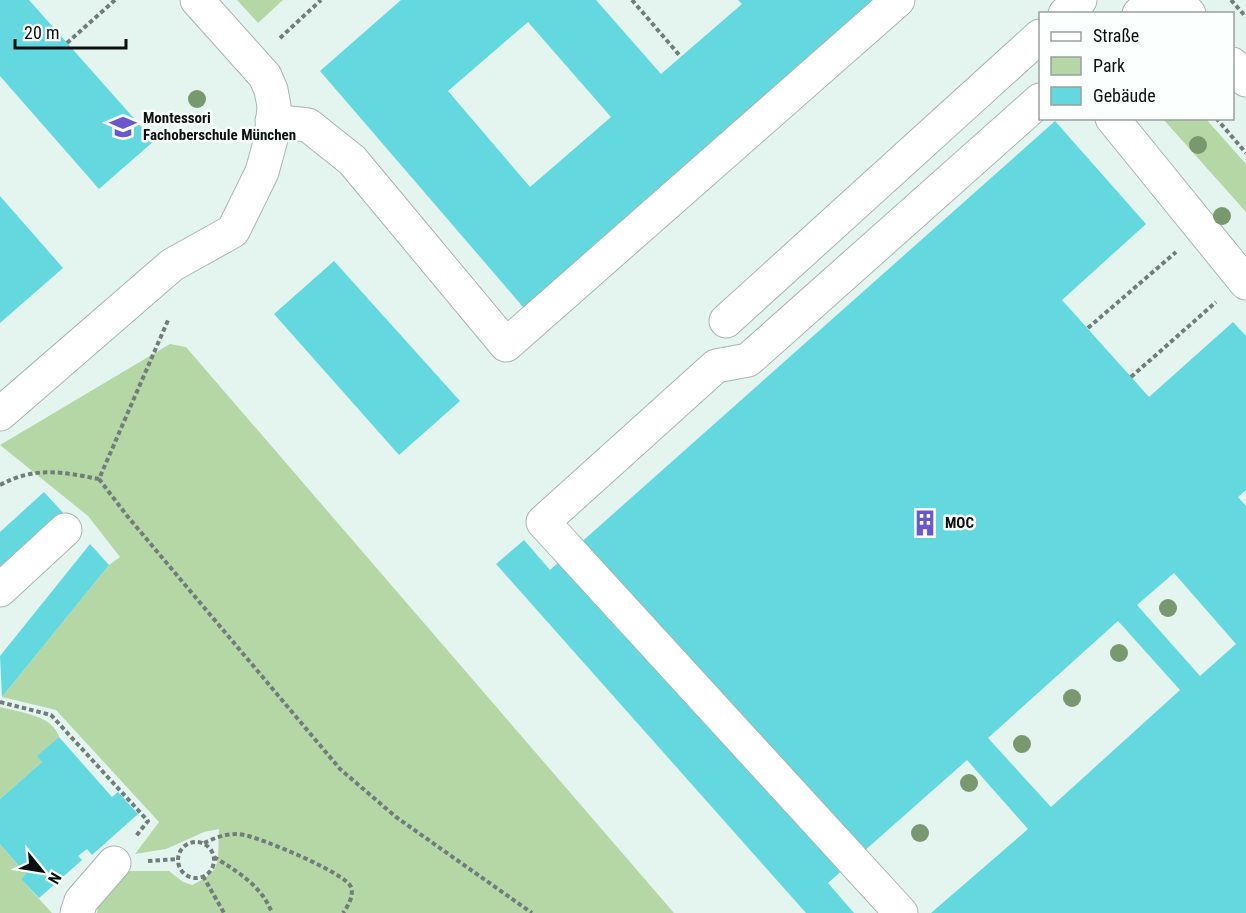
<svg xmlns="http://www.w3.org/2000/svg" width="1246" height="913" viewBox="0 0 1246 913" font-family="'Roboto Condensed',sans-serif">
	<rect width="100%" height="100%" fill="#e4f5f0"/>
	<!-- green -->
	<path fill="#b5d7a6" d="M 237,0 L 283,0 L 258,23 Z
		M 1163,119 L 1206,119 L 1246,164 L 1246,212 Z
		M 170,344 L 186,347 L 674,913 L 97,913 L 98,906 L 121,871 L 169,871 L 183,882 L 192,885 C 224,870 217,861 219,829 L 204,832 L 166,849 L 135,854 L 159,822 L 56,710 L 2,697 L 109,565 L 120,557 L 88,516 L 0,445 Z
		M 0,707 C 19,712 53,715 59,737 L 38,756 L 42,762 L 0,799 Z
		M 0,844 L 26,874 L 21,879 L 52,913 L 0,913 Z"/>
	<!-- building -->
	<path fill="#63d8df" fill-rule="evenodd" d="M 0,0 L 29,0 L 154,141 L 99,189 L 0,76 Z
		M 401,0 L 596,0 L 661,74 L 742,4 L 738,0 L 880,0 L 524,308 L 320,71 ZM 528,22 L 611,117 L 530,187 L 448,91 Z
		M 1055,121 L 1146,224 L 1062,300 L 1149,397 L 1233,322 L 1246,336 L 1246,490 L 1238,497 L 1246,506 L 1246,913 L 931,913 L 1028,829 L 967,760 L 828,883 L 854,913 L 806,913 L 496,564 L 524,540 L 550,570 ZM 1174,573 L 1236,644 L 1200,676 L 1137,605 ZM 1118,621 L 1180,690 L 1051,807 L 988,738 Z
		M 0,196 L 63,268 L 0,323 Z
		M 334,261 L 460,401 L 399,455 L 274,314 Z
		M 44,492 L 66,516 L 0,574 L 0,532 Z
		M 90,544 L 109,565 L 2,697 L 0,656 Z
		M 59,737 L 112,797 L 118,792 L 138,814 L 92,855 L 87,849 L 78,856 L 82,860 L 39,898 L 21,879 L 26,874 L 0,844 L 0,799 L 42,762 L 37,756 Z"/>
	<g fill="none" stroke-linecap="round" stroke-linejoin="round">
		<!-- minor casing -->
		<g stroke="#a7b7b3" stroke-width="35">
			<path id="minor" d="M 1177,0 L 1189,14
				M 1065,14 L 1080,0
				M 1139,14 L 1154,0
				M 1232,64 L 1246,80
				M 1112,118 L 1246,283
				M 272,121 L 308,125 L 352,160 L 506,345 L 898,0
				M 726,321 L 1040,36
				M 0,414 L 172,265 L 233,231 L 262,172 L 271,139 L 274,106 L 271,90 L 265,76 L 197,0
				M 0,590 L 65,530
				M 77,913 L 81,901 L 114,863
				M 901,913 L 543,522 L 716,366 L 748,360 L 1040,100"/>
		</g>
		<!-- path -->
		<path stroke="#717d7a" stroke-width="4" stroke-dasharray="4.5 3" stroke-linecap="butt" d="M 632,0 L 681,57
			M 1231,0 L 1246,17
			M 280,38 L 321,0
			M 67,43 L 115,0
			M 1216,118 L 1246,153
			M 1088,328 L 1176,252
			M 1131,377 L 1216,302
			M 99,479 L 128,517 L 340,769 L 396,817 L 532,913
			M 0,485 C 36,466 61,472 99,479 L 169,318
			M 0,702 L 51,715 L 148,821 L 136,836
			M178 860a18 18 0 1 1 36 0a18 18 0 1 1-36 0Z
			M 204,843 C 217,837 229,832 244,835 C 261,838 346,873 351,887 C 354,896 348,906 343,913
			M 214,857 C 238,872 262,886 272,913
			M 148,861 L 177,859
			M 203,876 L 224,913"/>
		<!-- minor -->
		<use href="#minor" stroke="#fff" stroke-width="33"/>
	</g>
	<!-- trees -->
	<g fill="#7a986d">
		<circle cx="197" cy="99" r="9"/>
		<circle cx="1198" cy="145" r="9"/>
		<circle cx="1222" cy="216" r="9"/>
		<circle cx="1168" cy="608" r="9"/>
		<circle cx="1119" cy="653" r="9"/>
		<circle cx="1072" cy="698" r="9"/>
		<circle cx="1022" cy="744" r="9"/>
		<circle cx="969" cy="783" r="9"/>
		<circle cx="920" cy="833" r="9"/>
	</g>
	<!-- icons -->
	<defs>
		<g id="school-bare" transform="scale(2.07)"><path d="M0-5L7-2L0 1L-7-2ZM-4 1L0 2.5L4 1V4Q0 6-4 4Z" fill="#6c56cf" stroke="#fbfffe" stroke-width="2.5" paint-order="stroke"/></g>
		<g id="building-bare" transform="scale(2.07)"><path d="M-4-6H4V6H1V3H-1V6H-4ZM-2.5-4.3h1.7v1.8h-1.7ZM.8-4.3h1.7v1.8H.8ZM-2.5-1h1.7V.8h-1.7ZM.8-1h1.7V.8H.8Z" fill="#6c56cf" stroke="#fbfffe" stroke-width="2.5" paint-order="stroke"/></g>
	</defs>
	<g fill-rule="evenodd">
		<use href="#school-bare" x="123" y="127"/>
		<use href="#building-bare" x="925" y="523"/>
	</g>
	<g text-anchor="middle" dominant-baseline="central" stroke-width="5" stroke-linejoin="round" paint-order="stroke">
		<!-- poi labels -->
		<g font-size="15" font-weight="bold" fill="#0b1110" stroke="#fbfffe" text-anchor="start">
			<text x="143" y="118">Montessori<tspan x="143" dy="17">Fachoberschule München</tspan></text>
			<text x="945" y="523">MOC</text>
		</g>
	</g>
	<!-- legend -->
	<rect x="1039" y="12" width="195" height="108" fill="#fbfffe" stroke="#9ba09f" stroke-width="1.5"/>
	<rect x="1051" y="32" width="30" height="9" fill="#ffffff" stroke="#9ba09f" stroke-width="1.5"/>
	<text x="1093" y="42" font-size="18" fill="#0b1110">Straße</text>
	<rect x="1051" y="57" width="30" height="18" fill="#b5d7a6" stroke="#9ba09f" stroke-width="1.5"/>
	<text x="1093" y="72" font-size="18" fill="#0b1110">Park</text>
	<rect x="1051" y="87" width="30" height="18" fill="#63d8df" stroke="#9ba09f" stroke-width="1.5"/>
	<text x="1093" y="102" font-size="18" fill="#0b1110">Gebäude</text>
	<!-- north arrow -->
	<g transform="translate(42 871) rotate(120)" stroke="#fbfffe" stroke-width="4.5" paint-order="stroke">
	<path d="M0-4.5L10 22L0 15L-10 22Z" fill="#0b1110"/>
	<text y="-9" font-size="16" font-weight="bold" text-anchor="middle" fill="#0b1110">N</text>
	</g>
	<!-- scale -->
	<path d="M15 39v9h111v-9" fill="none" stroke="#0b1110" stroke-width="3"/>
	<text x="24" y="39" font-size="18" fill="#0b1110" stroke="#fbfffe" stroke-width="4.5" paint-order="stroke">20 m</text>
</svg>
